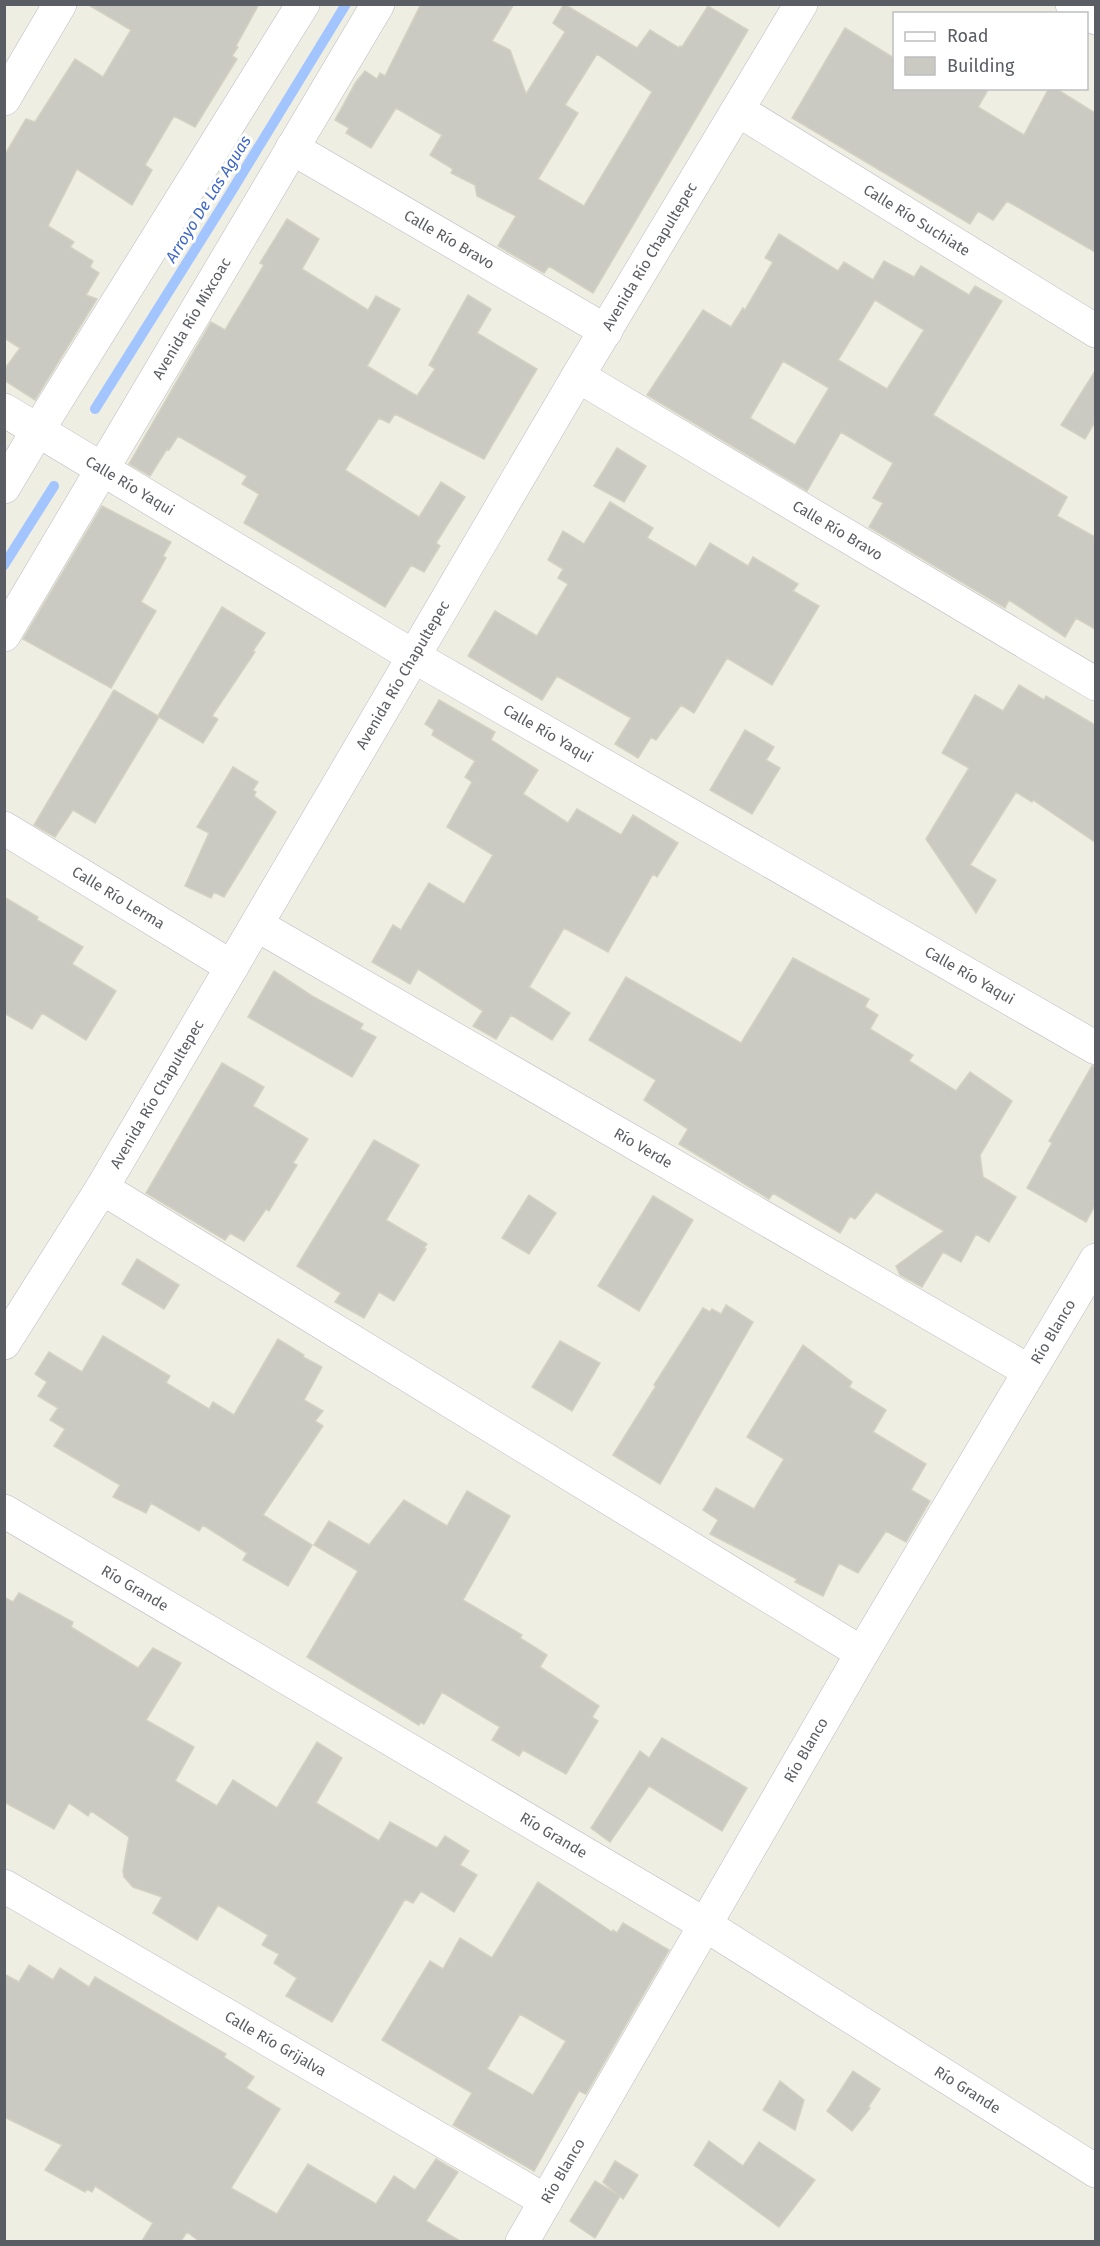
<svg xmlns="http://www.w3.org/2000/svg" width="1100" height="2246" viewBox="0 0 1100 2246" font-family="'Fira Sans',sans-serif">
	<rect width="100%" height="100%" fill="#eeeee3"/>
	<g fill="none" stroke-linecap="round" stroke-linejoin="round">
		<!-- stream -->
		<path stroke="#a2c4ff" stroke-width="10" d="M 95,409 L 228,197 L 346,4
			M 4,565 L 54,486"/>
	</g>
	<!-- building -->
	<path fill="#cbcac2" stroke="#d3d1c1" stroke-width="1.5" fill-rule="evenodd" d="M 87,4 L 259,4 L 236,46 L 238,47 L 232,56 L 237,59 L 195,127 L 174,116 L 145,165 L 152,170 L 132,205 L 77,169 L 48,226 L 74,242 L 70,247 L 93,261 L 90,267 L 99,273 L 86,295 L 97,299 L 35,400 L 4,380 L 4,370 L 20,348 L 4,338 L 4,156 L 26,119 L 35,122 L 75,59 L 103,77 L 131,30 Z
		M 421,4 L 514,4 L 492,41 L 510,50 L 526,94 L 565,32 L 553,23 L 564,4 L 637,48 L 650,30 L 679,48 L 680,46 L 682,47 L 708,6 L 748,30 L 593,293 L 549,266 L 544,273 L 498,246 L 516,216 L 477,196 L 475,185 L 451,173 L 453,169 L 430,155 L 442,135 L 396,108 L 371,148 L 346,133 L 349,128 L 335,120 L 356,82 L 365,71 L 377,79 L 380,73 L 385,76 ZM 597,54 L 652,92 L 584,206 L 538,179 L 578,113 L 565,105 Z
		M 845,28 L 894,58 L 894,88 L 989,88 L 978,107 L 1024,135 L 1049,88 L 1055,88 L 1095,113 L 1095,252 L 1007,201 L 993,220 L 978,211 L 970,224 L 792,118 Z
		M 287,219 L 319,239 L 302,269 L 368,310 L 376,296 L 400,309 L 367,366 L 417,396 L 435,369 L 429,365 L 468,295 L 491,309 L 477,333 L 537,369 L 484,459 L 395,414 L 389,423 L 379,418 L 345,470 L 419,517 L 441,482 L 465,497 L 436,543 L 440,546 L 424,572 L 411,565 L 385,607 L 244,523 L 259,494 L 242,484 L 247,476 L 178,436 L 169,450 L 167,449 L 150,476 L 129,464 L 211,322 L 225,330 L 264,265 L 260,263 Z
		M 779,234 L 838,271 L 844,262 L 873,280 L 884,261 L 914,277 L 921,266 L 969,295 L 975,286 L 1002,301 L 933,415 L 1067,497 L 1057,516 L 1095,537 L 1095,629 L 1076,618 L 1065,637 L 1009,600 L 1005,608 L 869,527 L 883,503 L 873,498 L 893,463 L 841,432 L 807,491 L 647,395 L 703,310 L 731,327 L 743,308 L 745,310 L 773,262 L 765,258 ZM 875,300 L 924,330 L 887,389 L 838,360 ZM 783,361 L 829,388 L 795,445 L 750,418 Z
		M 1095,371 L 1095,422 L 1085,439 L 1061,425 Z
		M 617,448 L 646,466 L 624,502 L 594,486 Z
		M 610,502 L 653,528 L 647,538 L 696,567 L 710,543 L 748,566 L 753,557 L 798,584 L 793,591 L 819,606 L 772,685 L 727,658 L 694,713 L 681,705 L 656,740 L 651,737 L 638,758 L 615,744 L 631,718 L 557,676 L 542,700 L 468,656 L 495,611 L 537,636 L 568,584 L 558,578 L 563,569 L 548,560 L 563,531 L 584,544 Z
		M 102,506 L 171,542 L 163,556 L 166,558 L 141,602 L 156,611 L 111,688 L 23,639 Z
		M 222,607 L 265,633 L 253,651 L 255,652 L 212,716 L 218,719 L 203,743 L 159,717 L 95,823 L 73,810 L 55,837 L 34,825 L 114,690 L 158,716 Z
		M 1019,685 L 1044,700 L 1046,696 L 1095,725 L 1095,842 L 1033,800 L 1032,802 L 1016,792 L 970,865 L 996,880 L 976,913 L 926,839 L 969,768 L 942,753 L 975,695 L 1003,711 Z
		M 439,700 L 495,732 L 491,740 L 538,770 L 523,794 L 568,823 L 577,809 L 621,835 L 633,815 L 678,843 L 657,877 L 653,874 L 608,952 L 564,928 L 529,987 L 570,1013 L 552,1040 L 511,1015 L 496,1039 L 473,1026 L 483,1011 L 418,969 L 410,984 L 372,962 L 393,925 L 401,930 L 429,883 L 464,904 L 493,855 L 447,827 L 472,782 L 465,777 L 475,761 L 432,735 L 434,730 L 425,724 Z
		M 745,730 L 774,747 L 766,760 L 780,768 L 752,814 L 710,790 Z
		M 233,767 L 258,782 L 253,790 L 256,792 L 254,796 L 276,812 L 224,897 L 214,892 L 211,898 L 185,886 L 209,833 L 197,827 Z
		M 4,897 L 38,917 L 37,920 L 83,947 L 72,964 L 116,991 L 86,1040 L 42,1013 L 32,1029 L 4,1013 Z
		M 793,958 L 869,999 L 865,1007 L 878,1015 L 870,1029 L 913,1055 L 909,1061 L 956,1091 L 970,1072 L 1012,1101 L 980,1155 L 983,1177 L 1016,1197 L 989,1242 L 976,1234 L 961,1262 L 943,1252 L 922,1287 L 900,1275 L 896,1266 L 944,1231 L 876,1192 L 855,1219 L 850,1216 L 840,1233 L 773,1193 L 769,1199 L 679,1144 L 688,1129 L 644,1100 L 656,1080 L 589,1040 L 626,977 L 741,1043 Z
		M 274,971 L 312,996 L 363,1024 L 360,1029 L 376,1037 L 352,1077 L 248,1017 Z
		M 222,1063 L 264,1087 L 253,1106 L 308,1139 L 293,1163 L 297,1165 L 269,1211 L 266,1209 L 244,1241 L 230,1233 L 225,1240 L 146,1193 Z
		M 1092,1066 L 1095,1067 L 1095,1205 L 1086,1222 L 1027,1188 L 1052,1143 L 1049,1141 Z
		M 374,1140 L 419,1165 L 386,1220 L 427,1244 L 424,1248 L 426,1249 L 394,1301 L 379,1292 L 364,1318 L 335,1302 L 341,1293 L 297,1266 Z
		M 529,1195 L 556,1213 L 529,1254 L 502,1238 Z
		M 653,1196 L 693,1220 L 639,1311 L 598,1286 Z
		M 137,1259 L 179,1285 L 164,1309 L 122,1284 Z
		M 726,1305 L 753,1322 L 660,1484 L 613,1455 L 656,1386 L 654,1385 L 703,1308 L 710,1312 L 712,1309 L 721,1314 Z
		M 103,1336 L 170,1376 L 166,1383 L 209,1409 L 213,1402 L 234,1415 L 278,1339 L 304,1355 L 303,1357 L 322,1367 L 304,1400 L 323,1411 L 315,1421 L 323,1426 L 263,1515 L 312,1545 L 288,1586 L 243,1560 L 247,1553 L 203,1525 L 199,1531 L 151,1503 L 146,1513 L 113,1497 L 120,1485 L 54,1446 L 65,1429 L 50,1420 L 58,1408 L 38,1396 L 47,1382 L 35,1374 L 49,1352 L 82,1372 Z
		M 560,1341 L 600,1363 L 572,1411 L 532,1387 Z
		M 803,1345 L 852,1382 L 849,1387 L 886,1410 L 873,1432 L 926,1464 L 911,1490 L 930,1501 L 906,1542 L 886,1531 L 858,1573 L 839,1563 L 823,1596 L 795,1582 L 797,1579 L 710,1534 L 718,1520 L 703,1510 L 716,1488 L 754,1509 L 784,1459 L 747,1437 Z
		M 467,1491 L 510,1516 L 463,1600 L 522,1635 L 520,1638 L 547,1655 L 540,1667 L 599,1706 L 592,1717 L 598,1721 L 566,1774 L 523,1750 L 519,1756 L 492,1740 L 500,1727 L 442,1692 L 424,1724 L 420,1722 L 419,1725 L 307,1657 L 358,1571 L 314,1545 L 329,1521 L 369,1545 L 404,1500 L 447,1526 Z
		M 19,1593 L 73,1622 L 71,1627 L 138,1668 L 153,1648 L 181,1663 L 146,1720 L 194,1747 L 175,1781 L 217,1806 L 233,1780 L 277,1808 L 317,1742 L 342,1758 L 316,1803 L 379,1841 L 390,1822 L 437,1848 L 445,1836 L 469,1851 L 460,1865 L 477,1875 L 454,1912 L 421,1891 L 413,1903 L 405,1899 L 332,2022 L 286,1996 L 297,1978 L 274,1963 L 279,1954 L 262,1945 L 268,1935 L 218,1905 L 197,1940 L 153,1913 L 162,1897 L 133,1887 L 124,1877 L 123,1871 L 129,1837 L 91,1811 L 88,1816 L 69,1803 L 54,1829 L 4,1802 L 4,1597 L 13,1602 Z
		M 662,1738 L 747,1788 L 722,1831 L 649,1786 L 610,1842 L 591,1828 L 640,1751 L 649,1758 Z
		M 538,1882 L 612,1932 L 613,1930 L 617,1933 L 623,1923 L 669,1950 L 586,2094 L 579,2091 L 534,2171 L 453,2125 L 472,2093 L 382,2040 L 430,1961 L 443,1969 L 460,1938 L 492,1958 ZM 520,2014 L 566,2041 L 533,2095 L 487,2069 Z
		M 29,1965 L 53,1980 L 60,1968 L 89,1987 L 95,1977 L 226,2054 L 224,2057 L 254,2077 L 246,2088 L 280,2109 L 231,2188 L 277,2214 L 308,2164 L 376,2204 L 394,2176 L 415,2190 L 436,2159 L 458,2172 L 426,2221 L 460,2241 L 199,2241 L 187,2232 L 181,2241 L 142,2241 L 153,2223 L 95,2186 L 92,2192 L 87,2189 L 85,2192 L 45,2170 L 62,2145 L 4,2117 L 4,1974 L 19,1982 Z
		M 853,2071 L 880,2089 L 868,2107 L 870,2108 L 852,2131 L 827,2111 Z
		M 780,2081 L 804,2100 L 795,2130 L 763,2110 Z
		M 709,2141 L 743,2166 L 759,2142 L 815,2180 L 779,2227 L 694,2165 Z
		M 615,2161 L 638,2175 L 623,2199 L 620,2196 L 595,2238 L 570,2221 L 595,2181 L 617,2194 L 603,2182 Z"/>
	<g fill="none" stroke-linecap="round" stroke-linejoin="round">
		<!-- minor casing -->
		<g stroke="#babbc2" stroke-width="34">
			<g id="minor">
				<path d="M 1072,4 L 1096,18"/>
				<path d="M 4,99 L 60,4"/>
				<path id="s1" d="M 738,110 L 1096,331"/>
				<path id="s2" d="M 292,148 L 606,331"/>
				<path id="s3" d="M 578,376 L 1096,684"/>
				<path id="s4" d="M 4,410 L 413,656 L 1096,1048"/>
				<path d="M 4,487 L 38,430 L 303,4"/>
				<path id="s5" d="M 4,635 L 378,4"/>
				<path id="s6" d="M 4,828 L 232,967"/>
				<path id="s7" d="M 257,925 L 1029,1371"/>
				<path d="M 102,1188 L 862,1653"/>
				<path id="s8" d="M 4,1343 L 102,1188 L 578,376 L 801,4"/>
				<path id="s9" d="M 4,1511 L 704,1924 L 1096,2171"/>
				<path id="s10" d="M 4,1886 L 546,2201"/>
				<path id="s11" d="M 522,2242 L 862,1653 L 1096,1260"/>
			</g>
		</g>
		<!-- minor -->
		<use href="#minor" stroke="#fff" stroke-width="33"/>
	</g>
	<g text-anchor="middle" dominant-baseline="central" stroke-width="6" stroke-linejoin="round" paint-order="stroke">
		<!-- street labels -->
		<g font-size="15" fill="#5b5d64" stroke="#fff">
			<text stroke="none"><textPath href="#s1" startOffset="210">Calle Río Suchiate</textPath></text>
			<text stroke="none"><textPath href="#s2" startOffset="182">Calle Río Bravo</textPath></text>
			<text stroke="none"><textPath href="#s8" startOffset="1264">Avenida Río Chapultepec</textPath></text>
			<text stroke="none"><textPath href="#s5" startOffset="368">Avenida Río Mixcoac</textPath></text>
			<text stroke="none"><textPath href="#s4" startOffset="147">Calle Río Yaqui</textPath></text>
			<text stroke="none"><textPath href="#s3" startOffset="302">Calle Río Bravo</textPath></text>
			<text stroke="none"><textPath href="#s8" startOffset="778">Avenida Río Chapultepec</textPath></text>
			<text stroke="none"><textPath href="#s4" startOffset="633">Calle Río Yaqui</textPath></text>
			<text stroke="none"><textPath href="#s6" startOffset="134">Calle Río Lerma</textPath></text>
			<text stroke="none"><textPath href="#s4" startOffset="1119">Calle Río Yaqui</textPath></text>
			<text stroke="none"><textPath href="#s8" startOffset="292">Avenida Río Chapultepec</textPath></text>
			<text stroke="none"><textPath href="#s7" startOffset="446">Río Verde</textPath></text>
			<text stroke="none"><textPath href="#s11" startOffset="1054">Río Blanco</textPath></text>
			<text stroke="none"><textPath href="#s9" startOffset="152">Río Grande</textPath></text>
			<text stroke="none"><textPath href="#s11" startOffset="568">Río Blanco</textPath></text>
			<text stroke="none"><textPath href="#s9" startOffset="638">Río Grande</textPath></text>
			<text stroke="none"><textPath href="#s10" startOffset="314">Calle Río Grijalva</textPath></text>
			<text stroke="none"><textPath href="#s9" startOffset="1124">Río Grande</textPath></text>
			<text stroke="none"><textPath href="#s11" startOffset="82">Río Blanco</textPath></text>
		</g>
		<!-- water labels -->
		<g font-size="16" font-style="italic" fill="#3f67c8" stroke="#fff">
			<text transform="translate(208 199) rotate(-58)">Arroyo De Las Aguas</text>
		</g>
	</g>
	<!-- border -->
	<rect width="1100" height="2246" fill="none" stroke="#5b5d64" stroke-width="12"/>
	<!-- legend -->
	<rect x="893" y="12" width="195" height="78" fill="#ffffff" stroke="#bdbec1" stroke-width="1.5"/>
	<rect x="905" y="32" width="30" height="9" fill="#ffffff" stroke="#bdbec1" stroke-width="1.5"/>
	<text x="947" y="42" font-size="18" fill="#5b5d64">Road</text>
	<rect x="905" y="57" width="30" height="18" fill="#cbcac2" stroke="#bdbec1" stroke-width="1.5"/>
	<text x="947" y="72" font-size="18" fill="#5b5d64">Building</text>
</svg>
